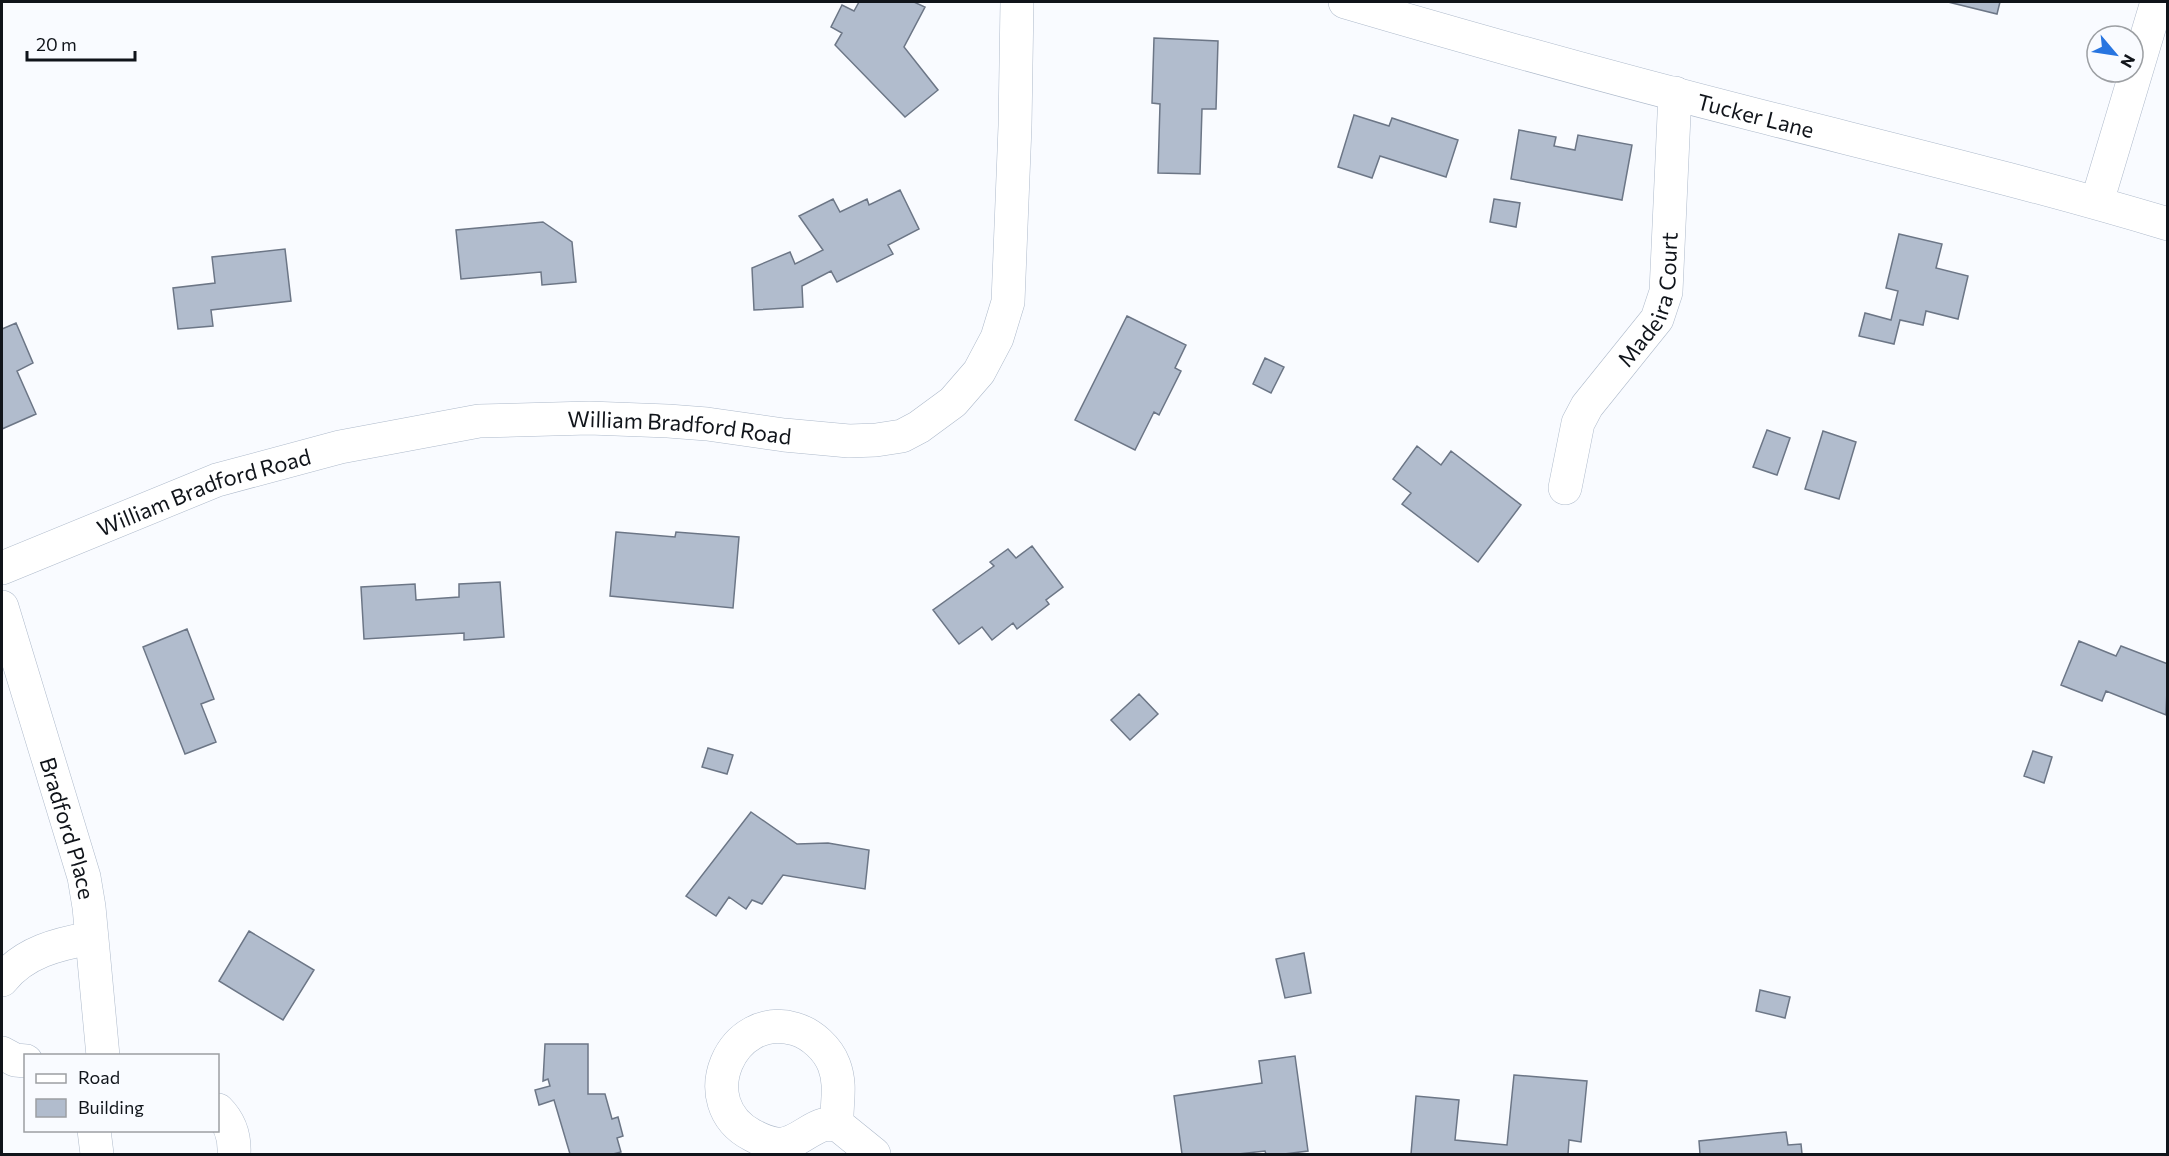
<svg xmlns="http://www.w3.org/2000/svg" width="2169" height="1156" viewBox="0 0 2169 1156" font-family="Commissioner,sans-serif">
	<rect width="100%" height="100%" fill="#f9fbff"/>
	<!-- building -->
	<path fill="#b1bccd" stroke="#6c7686" stroke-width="1.5" d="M 859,2 L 914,2 L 925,7 L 904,47 L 938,90 L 905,117 L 835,45 L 842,33 L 831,27 L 842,5 L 854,11 Z
		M 1948,2 L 2000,2 L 1997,14 Z
		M 1154,38 L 1218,41 L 1216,109 L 1202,109 L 1200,174 L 1158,173 L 1160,104 L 1152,103 Z
		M 1354,115 L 1389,126 L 1392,118 L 1458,140 L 1446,177 L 1380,156 L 1372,178 L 1338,167 Z
		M 1519,130 L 1556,137 L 1554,146 L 1575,150 L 1578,135 L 1632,145 L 1622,200 L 1511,179 Z
		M 900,190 L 919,229 L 888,245 L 893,254 L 837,282 L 831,271 L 802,286 L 803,307 L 754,310 L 752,268 L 790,252 L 795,264 L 823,250 L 799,216 L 833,199 L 840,212 L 867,199 L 869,205 Z
		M 1494,199 L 1520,203 L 1516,227 L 1490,222 Z
		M 543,222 L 572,242 L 576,282 L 542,285 L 541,272 L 461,279 L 456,230 Z
		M 1899,234 L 1942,244 L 1936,268 L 1968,276 L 1958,319 L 1926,311 L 1923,325 L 1900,320 L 1894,344 L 1859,336 L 1865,313 L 1891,320 L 1898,291 L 1886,288 Z
		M 285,249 L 291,301 L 211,310 L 213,326 L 178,329 L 173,288 L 215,283 L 212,257 Z
		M 1127,316 L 1186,345 L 1175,368 L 1181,371 L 1159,415 L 1154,412 L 1135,450 L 1075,420 Z
		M 16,323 L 33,363 L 17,371 L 36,414 L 2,429 L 2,329 Z
		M 1265,358 L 1284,367 L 1271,393 L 1253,384 Z
		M 1767,430 L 1790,438 L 1777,475 L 1753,467 Z
		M 1823,431 L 1856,442 L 1839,499 L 1805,489 Z
		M 1417,446 L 1441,465 L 1451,451 L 1521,505 L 1478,562 L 1402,504 L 1411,493 L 1393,479 Z
		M 616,532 L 675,537 L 676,532 L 739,537 L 733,608 L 610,596 Z
		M 1032,546 L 1063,587 L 1046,600 L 1049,604 L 1017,629 L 1013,623 L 992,640 L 982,627 L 959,644 L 933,610 L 994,566 L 990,562 L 1008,549 L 1016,558 Z
		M 500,582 L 504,637 L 464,640 L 464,633 L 364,639 L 361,587 L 415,584 L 416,600 L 459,597 L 459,584 Z
		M 187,629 L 214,699 L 201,704 L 216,742 L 185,754 L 143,647 Z
		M 2079,641 L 2116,656 L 2121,646 L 2168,664 L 2166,715 L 2106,691 L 2102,701 L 2061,685 Z
		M 1139,694 L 1158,714 L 1130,740 L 1111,720 Z
		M 708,748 L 733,755 L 727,774 L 702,767 Z
		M 2033,751 L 2052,757 L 2044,783 L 2024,776 Z
		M 751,812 L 797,844 L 828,843 L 869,850 L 865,889 L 783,875 L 762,904 L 752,900 L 746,909 L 729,897 L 716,916 L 686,896 Z
		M 249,931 L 314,970 L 283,1020 L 219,981 Z
		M 1304,953 L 1311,993 L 1285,998 L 1276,959 Z
		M 1760,990 L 1790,997 L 1785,1018 L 1756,1011 Z
		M 545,1044 L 588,1044 L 588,1094 L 605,1094 L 612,1119 L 618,1117 L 623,1136 L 617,1138 L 621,1152 L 613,1154 L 570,1154 L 554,1100 L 539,1105 L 535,1090 L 550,1086 L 548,1079 L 543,1081 Z
		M 1295,1056 L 1308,1151 L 1284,1154 L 1266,1154 L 1265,1151 L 1238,1154 L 1182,1154 L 1174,1096 L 1262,1083 L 1259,1061 Z
		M 1514,1075 L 1587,1081 L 1581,1142 L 1569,1140 L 1568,1154 L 1411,1154 L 1416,1096 L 1459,1100 L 1455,1140 L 1507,1145 Z
		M 1786,1132 L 1788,1145 L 1801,1144 L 1802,1154 L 1700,1154 L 1699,1141 Z"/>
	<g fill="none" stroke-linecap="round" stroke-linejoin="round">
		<!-- minor casing -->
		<g stroke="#aebacb" stroke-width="34">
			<g id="minor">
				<path id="s1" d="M 1345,2 C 1481,42 1618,80 1756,115 C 1893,150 2032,183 2168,224"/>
				<path d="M 2097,202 L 2157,2"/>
				<path id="s2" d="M 1565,488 L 1578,423 L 1587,406 L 1657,319 L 1666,292 L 1675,93"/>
				<path id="s3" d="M 2,568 L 217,480 L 340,447 L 479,421 L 589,418 L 668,421 L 707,424 L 784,435 L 849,441 L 876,440 L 902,436 L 919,427 L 953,402 L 979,372 L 997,338 L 1008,302 L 1015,126 L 1017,2"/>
				<path id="s4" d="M 2,607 L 84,877 L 89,907 L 103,1056"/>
				<path d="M 2,980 C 24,952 58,944 91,938"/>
				<path d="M 2,1053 L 15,1060 L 26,1061"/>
				<path d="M 218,1110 C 230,1122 235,1137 234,1154"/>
				<path d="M 837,1124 C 836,1104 842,1086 834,1065 C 828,1049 812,1034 795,1029 C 731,1010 691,1103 752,1135 C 759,1139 769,1143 777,1144 C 794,1146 808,1129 823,1125 C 827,1124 833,1125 837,1124 L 874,1154"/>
				<path d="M 94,1130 L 97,1154"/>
			</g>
		</g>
		<!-- minor -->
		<use href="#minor" stroke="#fff" stroke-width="33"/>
	</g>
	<g text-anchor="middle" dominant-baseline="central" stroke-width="4.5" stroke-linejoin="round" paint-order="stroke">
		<!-- street labels -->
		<g font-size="22" fill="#10141a" stroke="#f9fbff">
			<text stroke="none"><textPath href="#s1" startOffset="426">Tucker Lane</textPath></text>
			<text stroke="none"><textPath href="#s2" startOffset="213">Madeira Court</textPath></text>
			<text stroke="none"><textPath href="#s3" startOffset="702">William Bradford Road</textPath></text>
			<text stroke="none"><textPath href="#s3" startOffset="216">William Bradford Road</textPath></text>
			<text stroke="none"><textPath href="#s4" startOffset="231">Bradford Place</textPath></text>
		</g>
	</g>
	<!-- border -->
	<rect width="2169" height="1156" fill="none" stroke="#10141a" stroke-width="6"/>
	<!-- legend -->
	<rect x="24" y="1054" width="195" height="78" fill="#f9fbff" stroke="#9c9fa3" stroke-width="1.5"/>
	<rect x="36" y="1074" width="30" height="9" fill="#ffffff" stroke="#9c9fa3" stroke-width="1.5"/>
	<text x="78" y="1084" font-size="18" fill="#10141a">Road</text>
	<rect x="36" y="1099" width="30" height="18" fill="#b1bccd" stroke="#9c9fa3" stroke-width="1.5"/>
	<text x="78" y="1114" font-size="18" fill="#10141a">Building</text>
	<!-- north arrow -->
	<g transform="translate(2115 54) rotate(119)"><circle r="28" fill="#f9fbff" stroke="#9c9fa3" stroke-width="1.5"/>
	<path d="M0-4.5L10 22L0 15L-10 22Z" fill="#2875e0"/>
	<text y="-9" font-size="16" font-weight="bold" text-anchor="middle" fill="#10141a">N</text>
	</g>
	<!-- scale -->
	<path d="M27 51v9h108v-9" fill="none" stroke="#10141a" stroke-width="3"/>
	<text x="36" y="51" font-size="18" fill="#10141a" stroke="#f9fbff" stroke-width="4.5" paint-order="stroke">20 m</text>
</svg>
